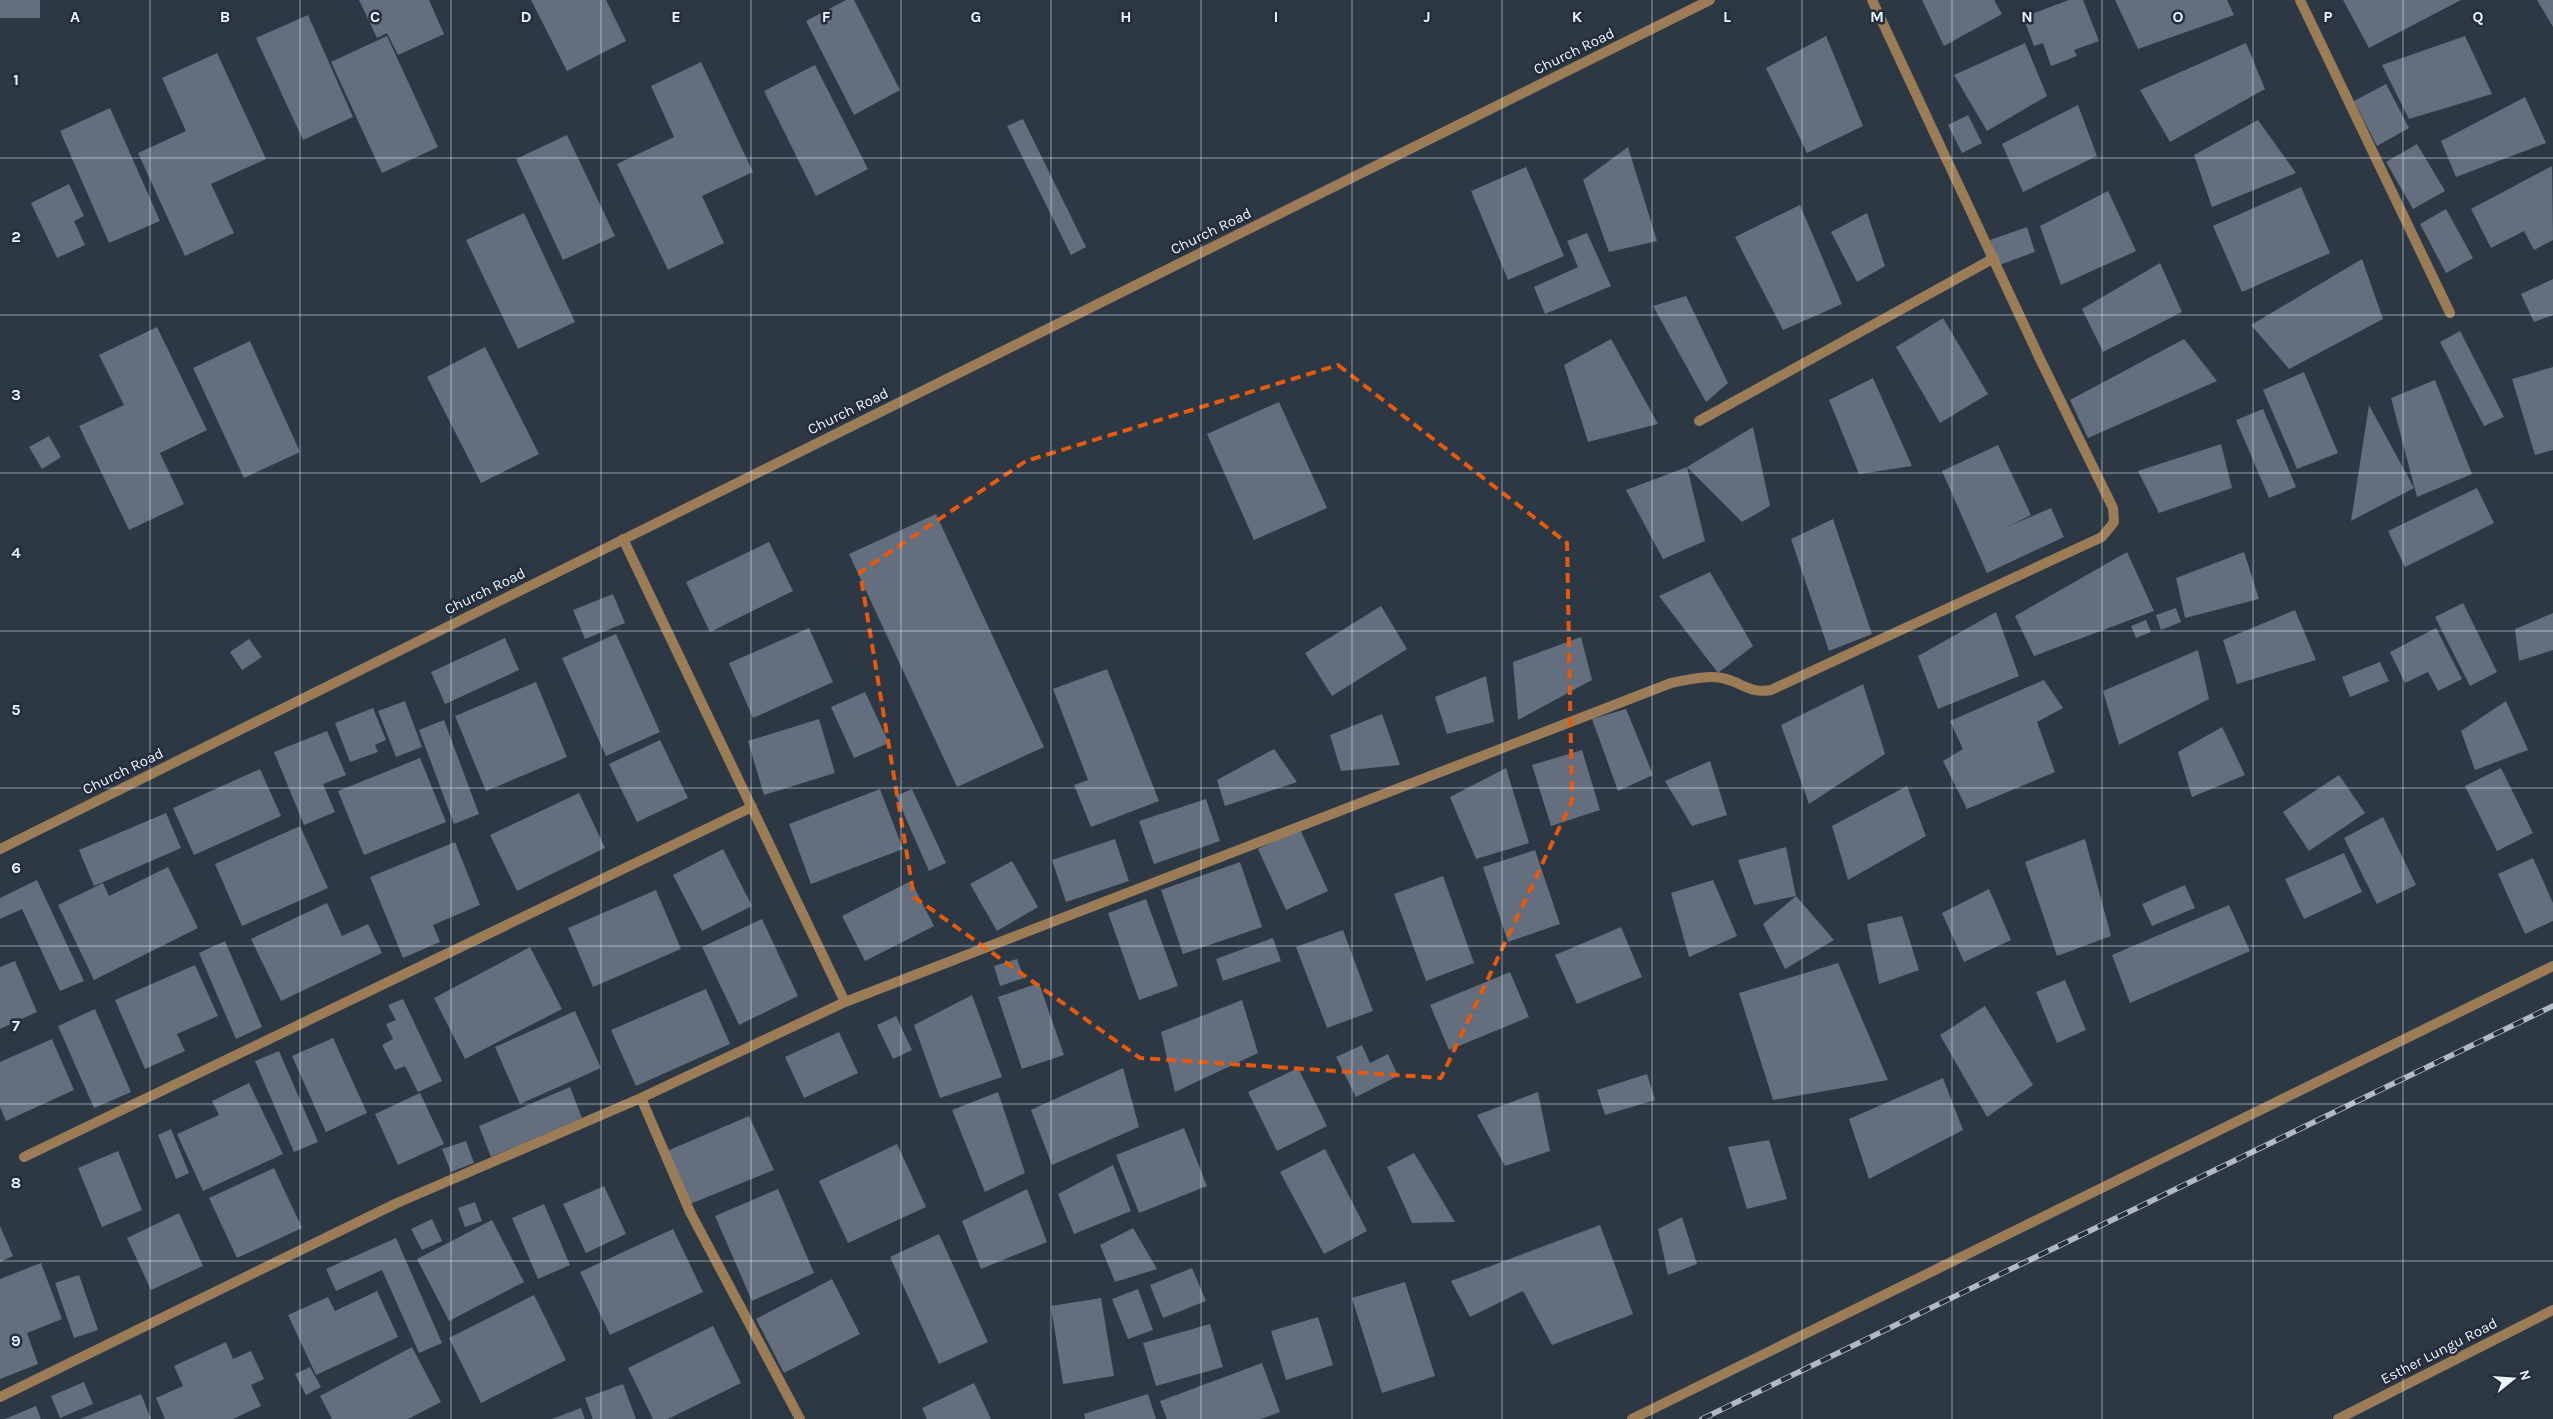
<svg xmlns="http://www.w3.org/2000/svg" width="2553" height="1419" viewBox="0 0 2553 1419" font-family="Karla,sans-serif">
	<rect width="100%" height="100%" fill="#2d3845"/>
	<!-- building -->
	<path fill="#636e7e" d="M 0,0 L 40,0 L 40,18 L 0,18 Z
		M 359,0 L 429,0 L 444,34 L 398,55 L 387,33 L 377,38 Z
		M 531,0 L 606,0 L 626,41 L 567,71 Z
		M 846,0 L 854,0 L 900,90 L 854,115 L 806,21 Z
		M 1922,0 L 1994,0 L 2002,14 L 1944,46 Z
		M 2069,0 L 2083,0 L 2099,41 L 2074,50 L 2077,56 L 2051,66 L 2043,43 L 2034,46 L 2023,17 Z
		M 2115,0 L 2227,0 L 2234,15 L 2138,49 Z
		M 2343,0 L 2461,0 L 2369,48 Z
		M 2537,0 L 2553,0 L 2553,27 Z
		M 308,15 L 353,117 L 303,140 L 256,38 Z
		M 387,36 L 438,147 L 382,173 L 331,62 Z
		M 1826,36 L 1863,126 L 1807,153 L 1766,68 Z
		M 2465,36 L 2492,94 L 2409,119 L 2382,65 Z
		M 2025,43 L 2047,96 L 1987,131 L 1954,75 Z
		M 2246,43 L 2265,89 L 2170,142 L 2140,90 Z
		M 217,53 L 266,159 L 211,184 L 234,233 L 185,256 L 138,153 L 186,131 L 162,78 Z
		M 701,62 L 753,172 L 702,196 L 724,243 L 668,270 L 617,164 L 674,137 L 651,86 Z
		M 815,65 L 868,169 L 816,196 L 764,91 Z
		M 2386,84 L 2409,128 L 2377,146 L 2354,101 Z
		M 2525,97 L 2546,143 L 2456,177 L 2441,141 Z
		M 2078,105 L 2097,156 L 2023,192 L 2002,144 Z
		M 110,108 L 160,221 L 109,243 L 60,131 Z
		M 1968,115 L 1982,143 L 1962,153 L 1948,125 Z
		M 1023,119 L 1086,247 L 1071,255 L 1007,126 Z
		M 2258,120 L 2296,173 L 2212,207 L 2194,155 Z
		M 567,135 L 615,236 L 563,260 L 516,159 Z
		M 2417,144 L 2445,191 L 2413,209 L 2386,162 Z
		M 1628,147 L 1657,241 L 1609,252 L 1583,180 Z
		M 2552,166 L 2553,240 L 2534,250 L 2524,231 L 2491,248 L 2471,209 Z
		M 1526,167 L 1564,256 L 1508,280 L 1471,191 Z
		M 69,184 L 84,216 L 74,221 L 85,245 L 57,258 L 31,203 Z
		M 2301,187 L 2330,253 L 2242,292 L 2213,226 Z
		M 2108,191 L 2136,251 L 2061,285 L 2040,226 Z
		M 1800,205 L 1842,304 L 1783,330 L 1735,237 Z
		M 2446,209 L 2473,258 L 2446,273 L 2420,224 Z
		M 524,213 L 575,322 L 518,349 L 466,240 Z
		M 1867,213 L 1885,266 L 1857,282 L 1831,232 Z
		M 2027,227 L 2035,252 L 1999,265 L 1990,240 Z
		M 1587,233 L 1611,286 L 1545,314 L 1534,287 L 1578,267 L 1567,241 Z
		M 2362,259 L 2383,319 L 2289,369 L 2251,325 Z
		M 2160,263 L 2182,312 L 2103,352 L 2082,309 Z
		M 2553,279 L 2553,315 L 2534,322 L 2521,294 Z
		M 1686,296 L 1728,383 L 1706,402 L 1653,306 Z
		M 1943,318 L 1988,394 L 1940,423 L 1896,347 Z
		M 157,327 L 207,430 L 160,453 L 184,504 L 129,530 L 79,426 L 124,405 L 99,355 Z
		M 2460,331 L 2504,417 L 2484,426 L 2440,342 Z
		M 1611,339 L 1658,424 L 1588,442 L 1564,365 Z
		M 2184,339 L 2217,381 L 2088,438 L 2070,400 Z
		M 250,341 L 300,452 L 244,478 L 193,368 Z
		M 485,347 L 539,454 L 481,483 L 427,377 Z
		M 2553,367 L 2553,450 L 2535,455 L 2512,379 Z
		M 2304,372 L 2338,453 L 2297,469 L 2263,390 Z
		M 1873,378 L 1912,466 L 1859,474 L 1829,400 Z
		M 2435,380 L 2472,474 L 2417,497 L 2391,398 Z
		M 1279,402 L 1327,508 L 1254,540 L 1207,434 Z
		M 2369,405 L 2414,488 L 2351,521 Z
		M 2263,409 L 2296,487 L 2269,498 L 2236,420 Z
		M 1753,427 L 1770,506 L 1742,522 L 1687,467 Z
		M 49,436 L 61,457 L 42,469 L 29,447 Z
		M 2221,444 L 2232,488 L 2159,513 L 2138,471 Z
		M 1998,445 L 2031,515 L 2007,527 L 2051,508 L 2064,537 L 1987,573 L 1942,471 Z
		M 1687,467 L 1705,541 L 1663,559 L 1626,490 Z
		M 2477,488 L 2494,523 L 2405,567 L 2388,531 Z
		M 936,514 L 1044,747 L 957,787 L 849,554 Z
		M 1833,519 L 1872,634 L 1829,651 L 1791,539 Z
		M 769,542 L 793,591 L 710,632 L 686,582 Z
		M 2127,552 L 2154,611 L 2034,656 L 2015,616 Z
		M 2244,552 L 2259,599 L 2185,618 L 2176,578 Z
		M 1710,572 L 1753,646 L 1718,673 L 1659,596 Z
		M 613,594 L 625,623 L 585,639 L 573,610 Z
		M 2463,603 L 2497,672 L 2470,686 L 2435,617 Z
		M 1381,606 L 1407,649 L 1332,696 L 1305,653 Z
		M 2176,608 L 2181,622 L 2161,630 L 2156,615 Z
		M 2295,610 L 2316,660 L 2237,684 L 2223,640 Z
		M 1996,612 L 2019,676 L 1938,709 L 1918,656 Z
		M 2553,613 L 2553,650 L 2519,661 L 2515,629 Z
		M 2146,620 L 2151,632 L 2136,638 L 2131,626 Z
		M 809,628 L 833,682 L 753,718 L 729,663 Z
		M 2436,628 L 2462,679 L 2438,691 L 2428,672 L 2405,683 L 2390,652 Z
		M 616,634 L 660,732 L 606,756 L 562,658 Z
		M 1581,637 L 1592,680 L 1518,720 L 1513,662 Z
		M 505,638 L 519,670 L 445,704 L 431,672 Z
		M 249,639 L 262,657 L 242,670 L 230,652 Z
		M 2198,650 L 2209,699 L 2119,745 L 2103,691 Z
		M 2380,662 L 2389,681 L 2350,697 L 2342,677 Z
		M 1107,669 L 1159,801 L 1091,827 L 1074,785 L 1088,780 L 1053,689 Z
		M 1486,676 L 1494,722 L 1447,734 L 1435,697 Z
		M 2044,680 L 2063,708 L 2037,722 L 2055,772 L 1967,809 L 1943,761 L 1963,749 L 1950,721 Z
		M 536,682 L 567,757 L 486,791 L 455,716 Z
		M 1863,684 L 1885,754 L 1809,804 L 1781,725 Z
		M 865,692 L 889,743 L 854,758 L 831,707 Z
		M 405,701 L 422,747 L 396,757 L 378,711 Z
		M 2506,701 L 2528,750 L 2475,770 L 2461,731 Z
		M 373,708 L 386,740 L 375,745 L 378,752 L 350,762 L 335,723 Z
		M 1626,709 L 1653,775 L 1618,791 L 1592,719 Z
		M 1382,714 L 1400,765 L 1341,771 L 1330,735 Z
		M 819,719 L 835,773 L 764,795 L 748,741 Z
		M 444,720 L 479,814 L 454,824 L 419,730 Z
		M 2222,727 L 2245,775 L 2192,797 L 2178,752 Z
		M 327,731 L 346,775 L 323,784 L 335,812 L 304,825 L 274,752 Z
		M 660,740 L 688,798 L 637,822 L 609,764 Z
		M 1274,749 L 1297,782 L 1225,806 L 1217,780 Z
		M 1582,750 L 1600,810 L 1551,826 L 1532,765 Z
		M 420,758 L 446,822 L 364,855 L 338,791 Z
		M 1710,761 L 1727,815 L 1692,826 L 1665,781 Z
		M 1506,768 L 1529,843 L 1476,859 L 1450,797 Z
		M 2501,768 L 2533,833 L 2497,851 L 2465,786 Z
		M 260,769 L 281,816 L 194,855 L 173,808 Z
		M 2339,775 L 2365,813 L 2309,851 L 2283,812 Z
		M 1907,786 L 1926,836 L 1848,880 L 1832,826 Z
		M 880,789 L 903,849 L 811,884 L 789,824 Z
		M 912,789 L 946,863 L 929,871 L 896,796 Z
		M 579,793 L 605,848 L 517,891 L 490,835 Z
		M 1206,799 L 1220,841 L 1154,864 L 1139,821 Z
		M 166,813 L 181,848 L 94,886 L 79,850 Z
		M 2383,817 L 2416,885 L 2377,904 L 2344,838 Z
		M 300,826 L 328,888 L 242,926 L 215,864 Z
		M 1300,829 L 1328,891 L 1286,910 L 1258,849 Z
		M 1115,839 L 1129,881 L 1066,902 L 1052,860 Z
		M 2085,839 L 2111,936 L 2057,956 L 2025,862 Z
		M 455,842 L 480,905 L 433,925 L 440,942 L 403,958 L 370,877 Z
		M 1786,847 L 1796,896 L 1754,905 L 1738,860 Z
		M 723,849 L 752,906 L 702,931 L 673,875 Z
		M 1535,850 L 1560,924 L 1508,942 L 1483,867 Z
		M 2344,853 L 2362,892 L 2304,919 L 2285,879 Z
		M 2533,858 L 2553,903 L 2553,921 L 2525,934 L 2498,874 Z
		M 1012,861 L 1038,907 L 997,931 L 970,884 Z
		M 1240,862 L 1262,927 L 1183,954 L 1161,890 Z
		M 168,867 L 198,928 L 94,980 L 58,905 L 103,883 L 109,896 Z
		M 1443,876 L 1474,963 L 1426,981 L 1394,894 Z
		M 37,880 L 84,981 L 60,991 L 22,909 L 0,919 L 0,898 Z
		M 1713,880 L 1737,936 L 1689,957 L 1671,893 Z
		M 911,881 L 934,926 L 865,961 L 842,916 Z
		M 2185,885 L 2195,908 L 2152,926 L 2142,904 Z
		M 1989,889 L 2011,940 L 1964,962 L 1942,913 Z
		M 656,890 L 681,949 L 593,987 L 568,928 Z
		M 1796,896 L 1834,940 L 1785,969 L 1763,924 Z
		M 1146,899 L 1178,986 L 1139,1000 L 1108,913 Z
		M 327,903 L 342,936 L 368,924 L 382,953 L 281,1001 L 251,939 Z
		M 2229,905 L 2250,951 L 2130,1003 L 2112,955 Z
		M 1902,916 L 1919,970 L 1879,984 L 1867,924 Z
		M 762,919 L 798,996 L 739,1025 L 702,947 Z
		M 1621,927 L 1642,977 L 1577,1004 L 1555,955 Z
		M 1343,930 L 1373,1011 L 1327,1028 L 1296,947 Z
		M 1273,938 L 1281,961 L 1223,981 L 1216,959 Z
		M 225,941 L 262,1027 L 236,1039 L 199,953 Z
		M 530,947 L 562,1009 L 465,1059 L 434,998 Z
		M 1017,959 L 1024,978 L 1000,986 L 994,966 Z
		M 15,961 L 37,1012 L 0,1029 L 0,967 Z
		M 1838,963 L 1888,1080 L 1773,1100 L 1739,993 Z
		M 195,965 L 218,1016 L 177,1034 L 185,1051 L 145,1069 L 115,1000 Z
		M 1510,972 L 1529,1017 L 1449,1050 L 1430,1005 Z
		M 2065,980 L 2086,1030 L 2057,1043 L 2036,992 Z
		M 1039,983 L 1064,1055 L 1022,1069 L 998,997 Z
		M 706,989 L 730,1044 L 636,1086 L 611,1030 Z
		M 972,995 L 1002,1077 L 940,1098 L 914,1025 Z
		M 403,999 L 442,1081 L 418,1092 L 405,1066 L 395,1070 L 382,1045 L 393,1039 L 386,1024 L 396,1020 L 388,1005 Z
		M 1242,1000 L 1258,1053 L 1175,1092 L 1161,1032 Z
		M 1985,1006 L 2033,1085 L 1987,1117 L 1940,1035 Z
		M 95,1009 L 131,1092 L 94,1108 L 58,1026 Z
		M 575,1011 L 601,1068 L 520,1104 L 495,1047 Z
		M 896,1016 L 912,1050 L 893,1059 L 877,1025 Z
		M 839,1032 L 858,1073 L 804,1098 L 785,1057 Z
		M 333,1038 L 367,1113 L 326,1132 L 292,1056 Z
		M 52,1039 L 74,1090 L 6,1121 L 0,1107 L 0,1062 Z
		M 1362,1045 L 1370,1063 L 1388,1054 L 1398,1076 L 1356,1097 L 1336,1057 Z
		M 279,1051 L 318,1142 L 294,1152 L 255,1061 Z
		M 1123,1068 L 1139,1127 L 1052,1165 L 1031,1110 Z
		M 1298,1068 L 1327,1126 L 1277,1151 L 1248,1092 Z
		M 1647,1074 L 1655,1100 L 1605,1115 L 1597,1090 Z
		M 1943,1078 L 1963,1130 L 1869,1179 L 1849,1119 Z
		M 249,1083 L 283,1154 L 203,1191 L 177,1134 L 219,1115 L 212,1101 Z
		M 570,1087 L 582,1118 L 491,1157 L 479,1126 Z
		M 998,1092 L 1025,1173 L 985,1192 L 952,1110 Z
		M 1538,1092 L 1550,1151 L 1505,1166 L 1477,1115 Z
		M 420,1093 L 444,1144 L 398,1165 L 375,1114 Z
		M 749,1116 L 774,1170 L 690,1204 L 667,1151 Z
		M 1184,1128 L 1207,1186 L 1139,1213 L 1116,1155 Z
		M 171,1129 L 189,1173 L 176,1179 L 158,1135 Z
		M 1769,1140 L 1787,1199 L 1747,1209 L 1728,1147 Z
		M 466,1141 L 474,1163 L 451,1172 L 442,1149 Z
		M 897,1144 L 926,1207 L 848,1243 L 819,1181 Z
		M 1325,1149 L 1367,1231 L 1324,1254 L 1280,1172 Z
		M 118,1151 L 142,1210 L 102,1227 L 78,1168 Z
		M 1414,1153 L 1455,1222 L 1412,1223 L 1387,1167 Z
		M 1113,1165 L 1131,1211 L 1074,1234 L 1058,1194 Z
		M 274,1168 L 302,1228 L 237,1258 L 209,1198 Z
		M 604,1186 L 626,1234 L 586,1253 L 563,1204 Z
		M 778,1189 L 814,1273 L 752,1301 L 715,1216 Z
		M 1027,1189 L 1047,1242 L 981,1269 L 962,1221 Z
		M 475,1202 L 482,1221 L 465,1227 L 458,1208 Z
		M 544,1204 L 570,1265 L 538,1279 L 512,1218 Z
		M 179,1213 L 203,1266 L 151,1290 L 127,1238 Z
		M 1682,1217 L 1697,1264 L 1668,1275 L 1658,1229 Z
		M 432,1219 L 442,1241 L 422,1250 L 411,1229 Z
		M 492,1220 L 524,1282 L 449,1321 L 417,1259 Z
		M 1600,1225 L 1633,1314 L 1552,1345 L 1523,1291 L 1470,1317 L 1451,1281 Z
		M 0,1226 L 13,1256 L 0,1262 Z
		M 1133,1228 L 1157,1269 L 1115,1282 L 1100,1245 Z
		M 673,1229 L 703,1292 L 610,1335 L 580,1272 Z
		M 939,1234 L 988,1342 L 939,1364 L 890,1257 Z
		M 396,1238 L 442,1343 L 419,1353 L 382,1270 L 336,1291 L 326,1269 Z
		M 41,1263 L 62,1319 L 27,1333 L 38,1364 L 0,1379 L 0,1279 Z
		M 1192,1268 L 1206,1301 L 1163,1318 L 1150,1285 Z
		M 79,1275 L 98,1330 L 74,1338 L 55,1283 Z
		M 832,1279 L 860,1334 L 784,1373 L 756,1319 Z
		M 1405,1282 L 1435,1376 L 1382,1393 L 1352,1298 Z
		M 1138,1289 L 1153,1330 L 1128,1339 L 1112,1299 Z
		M 377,1291 L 398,1337 L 316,1375 L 288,1315 L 328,1297 L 335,1311 Z
		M 534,1295 L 566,1360 L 481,1403 L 449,1338 Z
		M 1101,1298 L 1114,1376 L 1063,1384 L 1051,1306 Z
		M 1318,1317 L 1333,1365 L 1286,1380 L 1271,1331 Z
		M 1210,1324 L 1223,1367 L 1156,1386 L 1143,1343 Z
		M 713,1326 L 741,1383 L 668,1419 L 653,1419 L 628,1368 Z
		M 226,1342 L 233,1359 L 251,1351 L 264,1379 L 251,1385 L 261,1406 L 233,1419 L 165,1419 L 156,1398 L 183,1386 L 174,1366 Z
		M 412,1347 L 441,1402 L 408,1419 L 332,1419 L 320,1396 Z
		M 1262,1363 L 1280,1412 L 1261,1419 L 1167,1419 L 1160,1401 Z
		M 310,1367 L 321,1387 L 306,1395 L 295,1374 Z
		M 84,1382 L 93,1404 L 60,1418 L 51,1396 Z
		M 974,1383 L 991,1419 L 927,1419 L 922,1408 Z
		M 623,1384 L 636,1419 L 593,1419 L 585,1398 Z
		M 141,1394 L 151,1419 L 80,1419 Z
		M 1148,1394 L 1156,1419 L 1085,1419 L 1084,1414 Z
		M 36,1406 L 41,1419 L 5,1419 Z
		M 581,1408 L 585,1419 L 552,1419 Z"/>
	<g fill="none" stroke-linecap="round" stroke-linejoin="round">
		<!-- minor -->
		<path stroke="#9c7c57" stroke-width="10" d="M 2300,0 L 2450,313
			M 1699,421 L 1994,258
			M 623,539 L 845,1002
			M 641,1098 L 690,1212 L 800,1419
			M 24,1157 L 752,807
			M 0,1397 L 397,1203 L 641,1098 L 845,1002 L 1671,683 C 1687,680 1706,675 1722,678 C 1742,682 1749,694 1771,690 L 2102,537 L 2114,522 L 2113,508 L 2039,357 L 1872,0
			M 1632,1419 L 2553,966"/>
		<!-- tertiary -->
		<path stroke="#9c7c57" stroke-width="10" d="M 0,849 L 1710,0
			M 2338,1419 L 2553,1310"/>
		<!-- rail casing -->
		<g stroke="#b1bac4" stroke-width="5.5">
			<path id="rail" d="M 1702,1419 L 2553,1006"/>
		</g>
		<!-- rail -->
		<use href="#rail" stroke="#242d3b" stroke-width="4" stroke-dasharray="11" stroke-linecap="butt"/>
	</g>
	<!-- marked area -->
	<path fill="none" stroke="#e8590c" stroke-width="4" stroke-dasharray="10 6" stroke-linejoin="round" d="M 1338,365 L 1567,543 L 1572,801 L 1441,1078 L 1140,1058 L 914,897 L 860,572 L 1026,461 Z"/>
	<!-- grid -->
	<path fill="none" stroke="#edf4fd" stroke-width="1" stroke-opacity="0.55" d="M 150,0 L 150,1419M 300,0 L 300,1419M 451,0 L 451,1419M 601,0 L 601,1419M 751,0 L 751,1419M 901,0 L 901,1419M 1051,0 L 1051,1419M 1201,0 L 1201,1419M 1352,0 L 1352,1419M 1502,0 L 1502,1419M 1652,0 L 1652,1419M 1802,0 L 1802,1419M 1952,0 L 1952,1419M 2102,0 L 2102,1419M 2253,0 L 2253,1419M 2403,0 L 2403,1419M 0,158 L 2553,158M 0,315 L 2553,315M 0,473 L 2553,473M 0,631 L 2553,631M 0,788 L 2553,788M 0,946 L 2553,946M 0,1104 L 2553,1104M 0,1261 L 2553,1261"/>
	<g text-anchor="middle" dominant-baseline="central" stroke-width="5" stroke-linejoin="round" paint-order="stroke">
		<!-- street labels -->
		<g font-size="15" fill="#edf4fd" stroke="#242d3b">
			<text transform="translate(1574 51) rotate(-26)">Church Road</text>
			<text transform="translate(1211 231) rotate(-26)">Church Road</text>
			<text transform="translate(848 411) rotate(-26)">Church Road</text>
			<text transform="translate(485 591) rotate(-26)">Church Road</text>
			<text transform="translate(123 771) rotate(-26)">Church Road</text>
			<text transform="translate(2439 1351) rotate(-27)">Esther Lungu Road</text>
		</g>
	</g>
	<g font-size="16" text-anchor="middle" font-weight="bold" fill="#edf4fd" stroke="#242d3b" stroke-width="5" stroke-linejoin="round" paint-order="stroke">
		<text x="75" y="22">A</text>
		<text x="225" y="22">B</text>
		<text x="375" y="22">C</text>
		<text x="526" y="22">D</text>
		<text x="676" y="22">E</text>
		<text x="826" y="22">F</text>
		<text x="976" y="22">G</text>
		<text x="1126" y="22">H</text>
		<text x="1276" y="22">I</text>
		<text x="1427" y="22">J</text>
		<text x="1577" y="22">K</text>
		<text x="1727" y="22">L</text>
		<text x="1877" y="22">M</text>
		<text x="2027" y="22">N</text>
		<text x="2178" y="22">O</text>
		<text x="2328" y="22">P</text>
		<text x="2478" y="22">Q</text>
		<text x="16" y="85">1</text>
		<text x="16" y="242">2</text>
		<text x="16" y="400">3</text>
		<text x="16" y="558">4</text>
		<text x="16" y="715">5</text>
		<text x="16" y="873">6</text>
		<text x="16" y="1031">7</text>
		<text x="16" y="1188">8</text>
		<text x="16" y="1346">9</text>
	</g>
	<!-- north arrow -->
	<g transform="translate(2513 1379) rotate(73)" stroke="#242d3b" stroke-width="4" paint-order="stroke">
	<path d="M0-4L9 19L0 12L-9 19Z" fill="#edf4fd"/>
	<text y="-8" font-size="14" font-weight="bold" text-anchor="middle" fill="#edf4fd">N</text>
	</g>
</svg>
